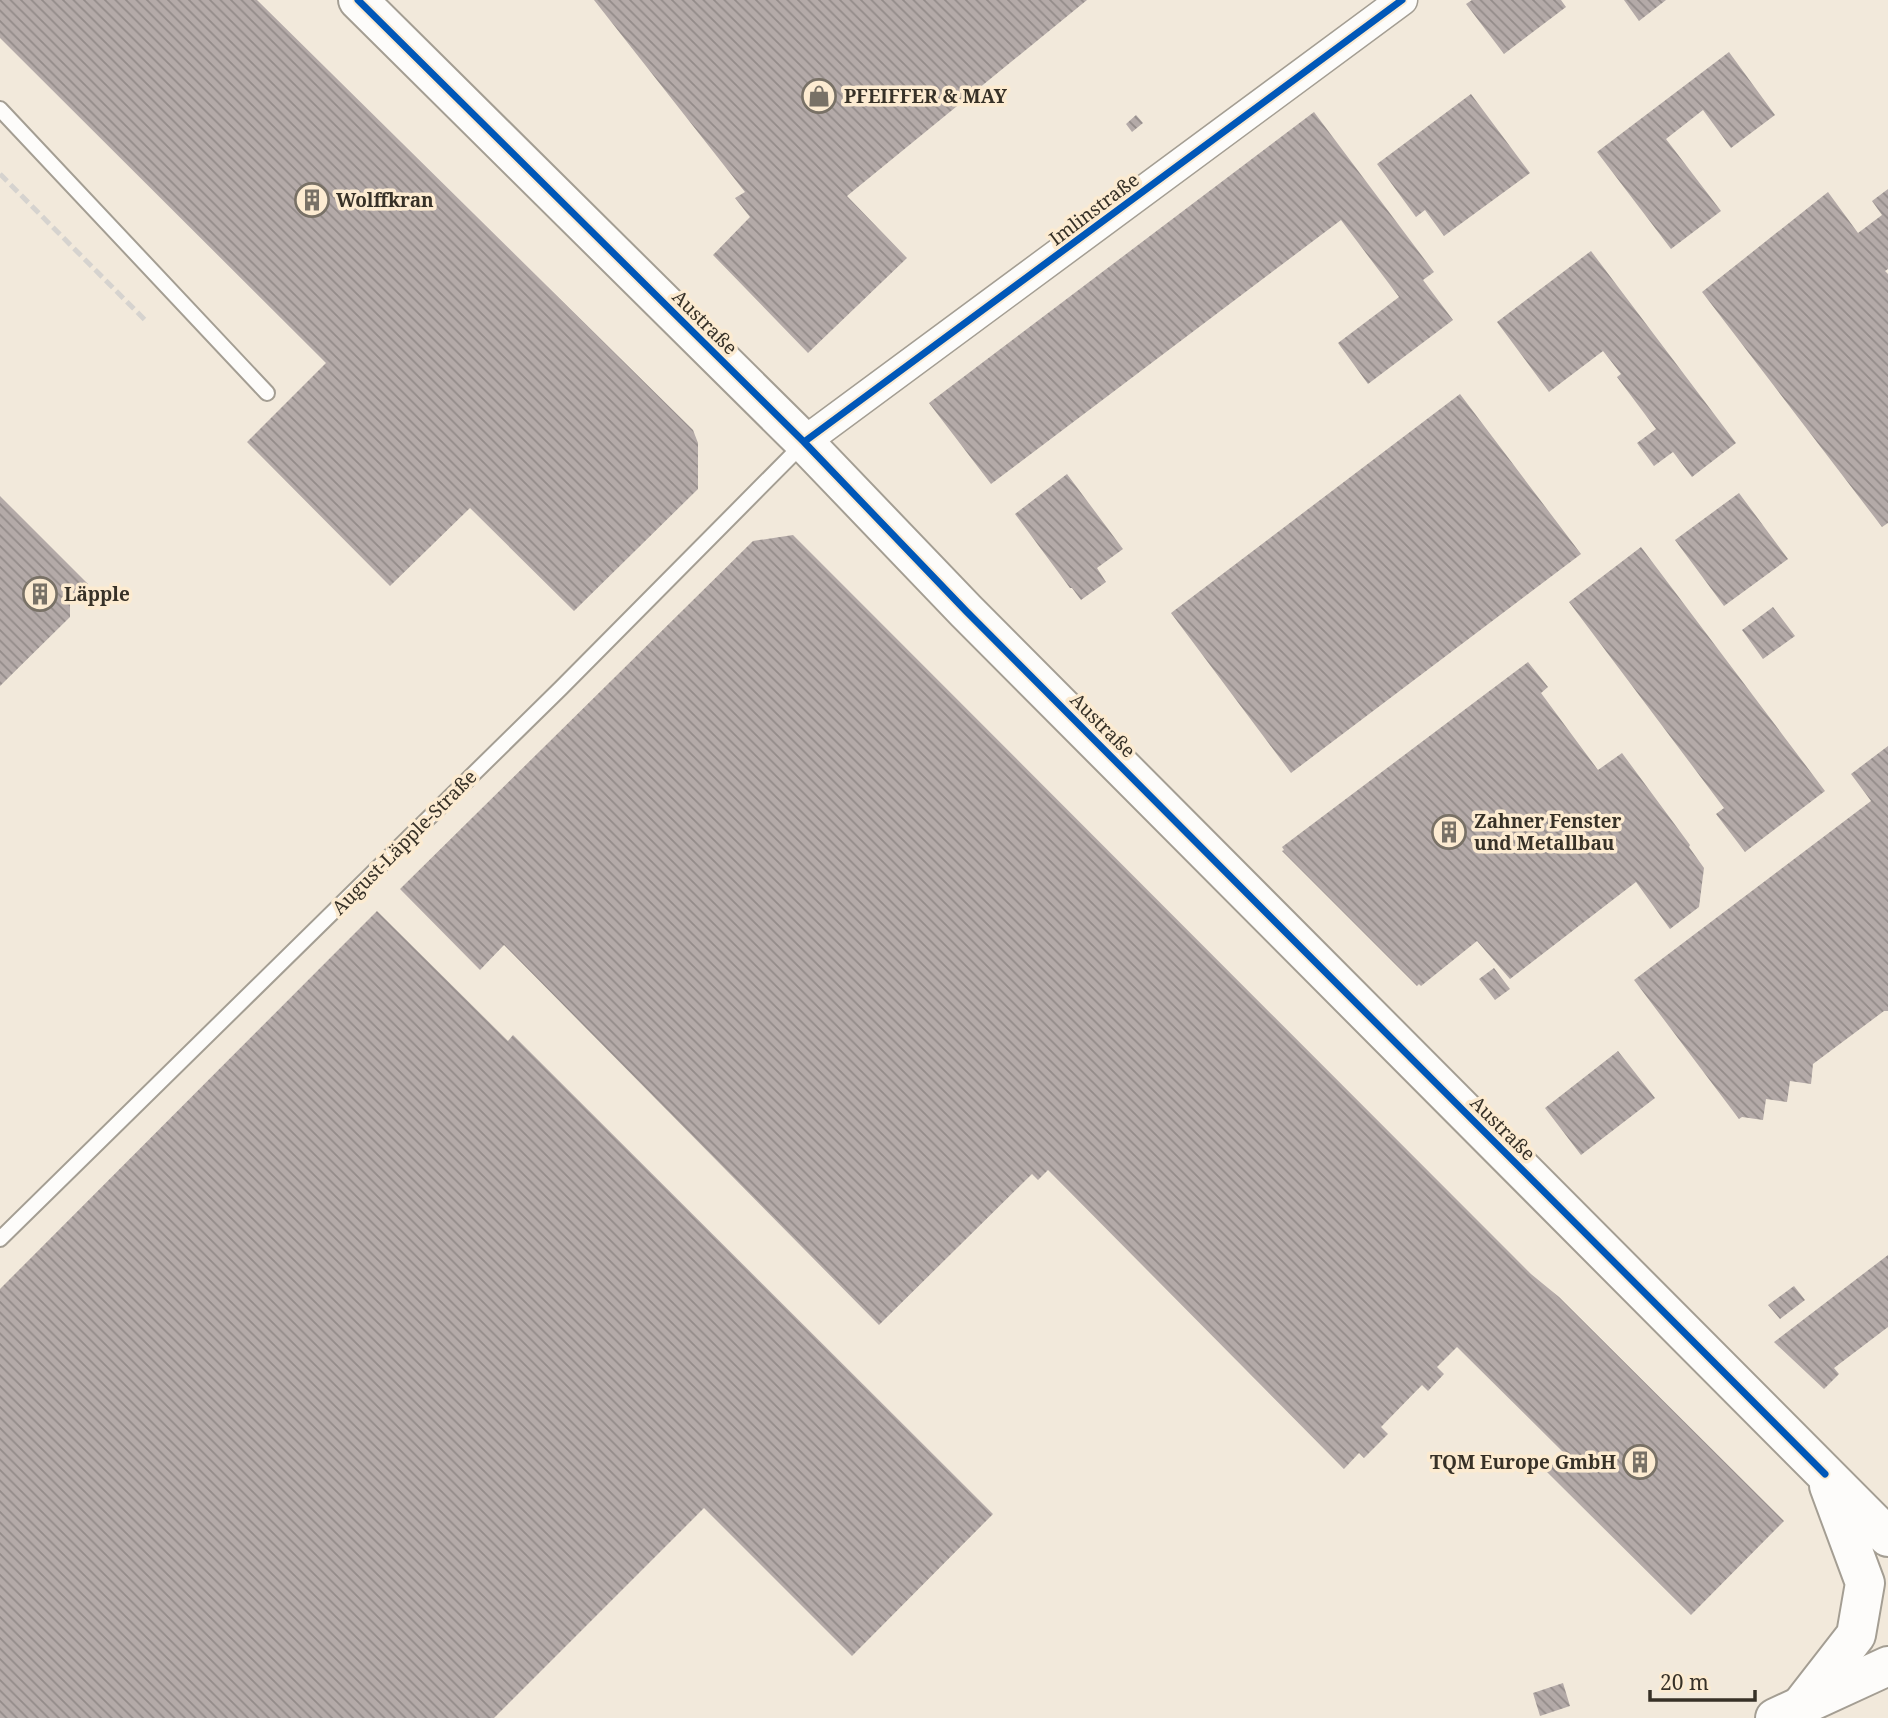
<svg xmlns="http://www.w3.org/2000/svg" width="1888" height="1718" viewBox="0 0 1888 1718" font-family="'Noto Serif',serif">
	<defs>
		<pattern id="building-back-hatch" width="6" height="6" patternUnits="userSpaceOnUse" patternTransform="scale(1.75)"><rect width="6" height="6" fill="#b4aaa8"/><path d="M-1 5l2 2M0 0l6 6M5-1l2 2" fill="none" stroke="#938b89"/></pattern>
	</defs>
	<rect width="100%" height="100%" fill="#f2e9db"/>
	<!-- building -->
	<path fill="url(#building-back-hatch)" d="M 0,0 L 257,0 L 693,430 L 698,443 L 698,489 L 574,611 L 470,508 L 390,586 L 247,442 L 326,363 L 0,38 Z
		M 594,0 L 1087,0 L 847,196 L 907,258 L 808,353 L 713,255 L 750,217 L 735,198 L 745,192 Z
		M 1472,0 L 1561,0 L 1566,7 L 1504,54 L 1466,4 Z
		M 1624,0 L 1666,0 L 1639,21 Z
		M 1729,52 L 1775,115 L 1731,148 L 1703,110 L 1666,139 L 1721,211 L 1671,249 L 1597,152 Z
		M 1471,94 L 1530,173 L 1444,236 L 1425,210 L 1416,217 L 1377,164 Z
		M 1314,112 L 1434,272 L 1423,280 L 1453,320 L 1368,384 L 1338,343 L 1399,297 L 1341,220 L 991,484 L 929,403 Z
		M 1136,115 L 1143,123 L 1132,132 L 1126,124 Z
		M 1888,189 L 1888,269 L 1885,271 L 1888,274 L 1888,523 L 1882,527 L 1702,292 L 1828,192 L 1858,233 L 1882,215 L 1872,201 Z
		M 1591,251 L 1736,443 L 1692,477 L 1673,452 L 1654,466 L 1637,443 L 1656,429 L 1617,377 L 1621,374 L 1603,351 L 1549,392 L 1497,322 Z
		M 1460,394 L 1581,554 L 1291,773 L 1171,613 Z
		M 1067,474 L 1123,549 L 1097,568 L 1106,582 L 1081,600 L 1072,588 L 1070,588 L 1015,514 Z
		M 1739,493 L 1788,559 L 1724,606 L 1675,540 Z
		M 0,496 L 88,584 L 70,603 L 70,617 L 0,686 Z
		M 793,535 L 1531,1274 L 1559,1297 L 1784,1521 L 1691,1615 L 1546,1471 L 1564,1453 L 1457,1347 L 1437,1367 L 1444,1374 L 1428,1391 L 1422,1385 L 1381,1427 L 1388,1434 L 1364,1458 L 1359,1453 L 1344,1469 L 1048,1170 L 1038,1180 L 1032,1174 L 879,1325 L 504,945 L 480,970 L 400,889 L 753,541 Z
		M 1641,547 L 1825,791 L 1745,852 L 1716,814 L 1724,808 L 1569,602 Z
		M 1773,607 L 1795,636 L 1763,659 L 1742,630 Z
		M 1528,662 L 1548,687 L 1541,693 L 1598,770 L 1622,753 L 1690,845 L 1689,847 L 1704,868 L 1699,907 L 1670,929 L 1636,882 L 1510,979 L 1477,941 L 1421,986 L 1419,984 L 1417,986 L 1282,851 L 1284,850 L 1282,847 Z
		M 1888,746 L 1888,1011 L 1884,1011 L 1813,1064 L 1811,1084 L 1790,1081 L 1787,1102 L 1766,1099 L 1763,1120 L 1742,1117 L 1739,1119 L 1634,980 L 1871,801 L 1851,774 Z
		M 377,911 L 508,1041 L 513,1035 L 993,1514 L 852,1656 L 704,1508 L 494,1718 L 0,1718 L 0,1289 Z
		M 1494,968 L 1510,989 L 1495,1000 L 1479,979 Z
		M 1618,1051 L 1655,1098 L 1581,1155 L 1545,1108 Z
		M 1888,1255 L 1888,1327 L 1834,1368 L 1839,1374 L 1824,1389 L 1774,1342 Z
		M 1794,1286 L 1805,1300 L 1780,1319 L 1768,1305 Z
		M 1563,1683 L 1570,1706 L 1540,1716 L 1533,1693 Z"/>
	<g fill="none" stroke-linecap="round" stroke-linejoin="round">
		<!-- lane casing -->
		<g stroke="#a49e93" stroke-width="18">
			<path id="lane" d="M 0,109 L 267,393
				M 0,1239 L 561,688 L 802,445"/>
		</g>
		<!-- street casing -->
		<g stroke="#a49e93" stroke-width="33">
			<path id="street" d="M 804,442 L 1402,0"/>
		</g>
		<!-- secondary casing -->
		<g stroke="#a49e93" stroke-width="42">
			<path id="secondary" d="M 358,0 L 804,442 L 966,611 L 1888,1537
				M 1800,1707 L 1856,1635 L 1865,1583 L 1829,1486"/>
		</g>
		<!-- primary casing -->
		<g stroke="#a49e93" stroke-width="42">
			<path id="primary" d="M 1775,1718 L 1888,1666"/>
		</g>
		<!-- lane -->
		<use href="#lane" stroke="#fdfcfa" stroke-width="14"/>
		<!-- street -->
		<use href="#street" stroke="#fdfcfa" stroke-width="30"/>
		<!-- secondary -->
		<use href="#secondary" stroke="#fdfcfa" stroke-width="38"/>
		<!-- primary -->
		<use href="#primary" stroke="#fdfcfa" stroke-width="38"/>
		<!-- rail -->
		<path stroke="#d6d3cf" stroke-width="5" stroke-dasharray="10 5" stroke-linecap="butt" d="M 0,174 L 148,323"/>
		<!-- cycleway casing -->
		<g stroke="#fcebd1" stroke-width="11">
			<path id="cycleway" d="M 358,0 L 804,442 L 966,611 L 1825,1474
				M 804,442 L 1402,0"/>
		</g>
		<!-- cycleway -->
		<use href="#cycleway" stroke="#0057b8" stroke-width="7"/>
	</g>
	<!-- icons -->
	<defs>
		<g id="shop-ring" transform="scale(1.75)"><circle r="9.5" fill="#fcebd1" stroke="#787166" stroke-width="1.5"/><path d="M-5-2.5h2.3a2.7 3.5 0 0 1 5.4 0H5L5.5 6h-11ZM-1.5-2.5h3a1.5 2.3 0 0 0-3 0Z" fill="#787166"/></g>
		<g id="building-ring" transform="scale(1.75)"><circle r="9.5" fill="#fcebd1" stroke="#787166" stroke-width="1.5"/><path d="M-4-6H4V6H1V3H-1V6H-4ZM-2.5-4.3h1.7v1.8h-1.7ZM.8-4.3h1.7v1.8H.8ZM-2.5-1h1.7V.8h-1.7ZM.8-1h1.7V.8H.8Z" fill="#787166"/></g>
	</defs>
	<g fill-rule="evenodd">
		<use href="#shop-ring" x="819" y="96"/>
		<use href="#building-ring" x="312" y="200"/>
		<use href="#building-ring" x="40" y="594"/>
		<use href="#building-ring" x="1449" y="832"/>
		<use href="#building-ring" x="1640" y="1462"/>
	</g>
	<g text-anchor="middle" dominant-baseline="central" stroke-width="7" stroke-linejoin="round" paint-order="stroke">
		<!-- poi labels -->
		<g font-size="19" font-weight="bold" fill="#373127" stroke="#fcebd1" text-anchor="start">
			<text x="844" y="96">PFEIFFER &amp; MAY</text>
			<text x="336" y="200">Wolffkran</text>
			<text x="64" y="594">Läpple</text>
			<text x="1474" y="821">Zahner Fenster<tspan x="1474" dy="22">und Metallbau</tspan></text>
			<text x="1616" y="1462" text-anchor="end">TQM Europe GmbH</text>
		</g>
		<!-- street labels -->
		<g font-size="19" fill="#373127" stroke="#fcebd1">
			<text transform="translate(1094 209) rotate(-37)">Imlinstraße</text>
			<text transform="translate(705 322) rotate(45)">Austraße</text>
			<text transform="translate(1103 725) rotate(45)">Austraße</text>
			<text transform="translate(404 842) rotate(-45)">August-Läpple-Straße</text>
			<text transform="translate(1503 1128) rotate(45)">Austraße</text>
		</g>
	</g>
	<!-- scale -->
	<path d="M1650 1690v10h105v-10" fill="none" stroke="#373127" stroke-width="3.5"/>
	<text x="1660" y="1690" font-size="21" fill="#373127" stroke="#fcebd1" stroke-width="5" paint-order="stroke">20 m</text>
</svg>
